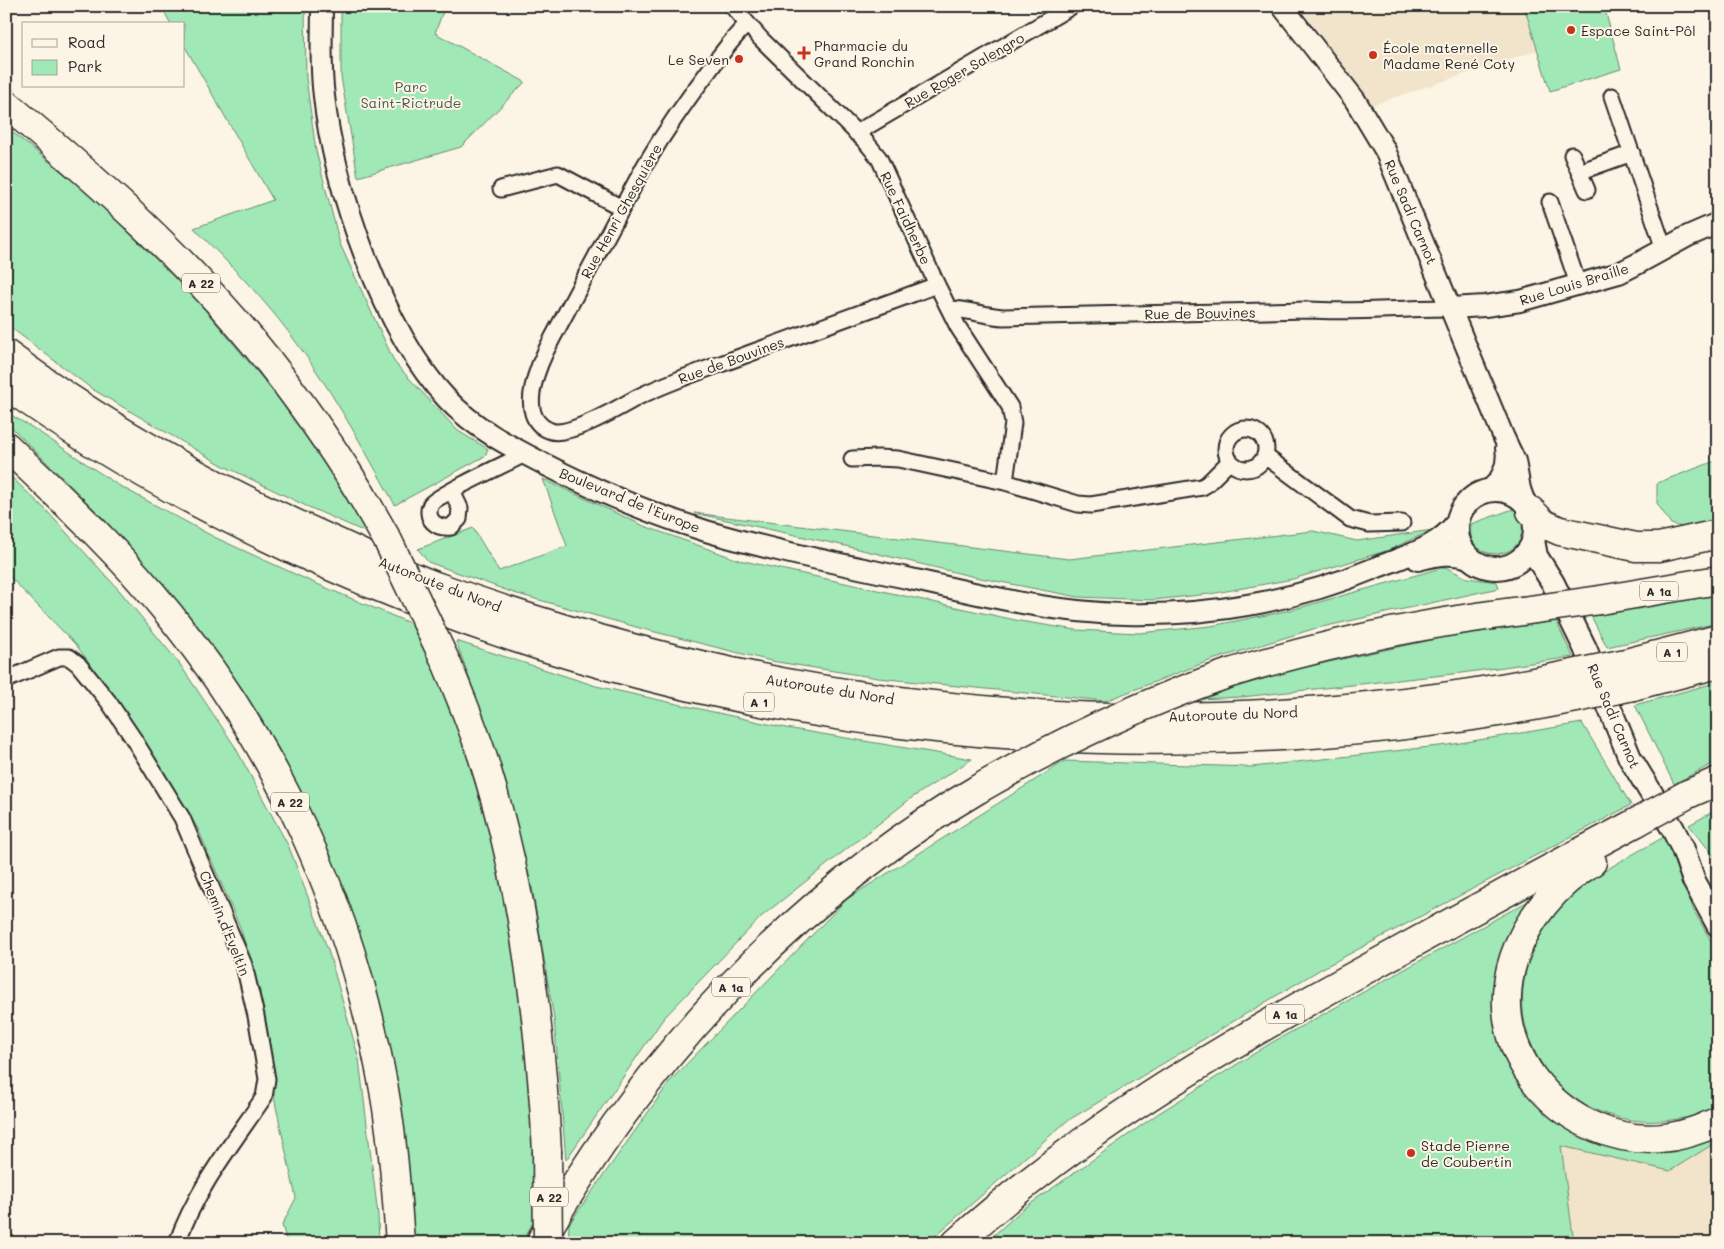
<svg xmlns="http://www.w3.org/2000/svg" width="1724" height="1249" viewBox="0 0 1724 1249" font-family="Mali,sans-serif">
	<rect width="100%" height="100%" fill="#fcf5e5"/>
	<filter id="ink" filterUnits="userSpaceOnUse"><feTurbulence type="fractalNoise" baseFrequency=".02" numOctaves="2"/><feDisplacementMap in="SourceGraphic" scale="10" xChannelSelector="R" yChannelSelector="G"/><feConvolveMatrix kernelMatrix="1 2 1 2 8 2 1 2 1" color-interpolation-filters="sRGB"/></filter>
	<g filter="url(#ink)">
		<!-- built -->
		<path fill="#f2e4cb" d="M 1298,6 L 1524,6 L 1538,50 L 1372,105 Z
			M 1718,1141 L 1718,1243 L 1574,1243 L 1561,1146 L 1670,1171 Z"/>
		<!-- green -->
		<path fill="#a0e8b5" stroke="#668a70" d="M 161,6 L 305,6 L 306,78 L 316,151 L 340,244 L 395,363 L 458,431 L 488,449 L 485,456 L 395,505 C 358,438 320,368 270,309 C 247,281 220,255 194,228 L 273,200 L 184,45 L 184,24 L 171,24 Z
			M 341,6 L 445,6 L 435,33 L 525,82 L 461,147 L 358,177 L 341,77 Z
			M 1524,6 L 1604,6 L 1621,69 L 1550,91 Z
			M 6,127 L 93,197 L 196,299 L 279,398 L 329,468 L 372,535 L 304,505 L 222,465 L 92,389 L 6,324 Z
			M 6,412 L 33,428 L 118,485 L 214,537 L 310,581 L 419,627 L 457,720 L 493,846 L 509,922 L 521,998 L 534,1114 L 538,1213 L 522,1243 L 408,1243 L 382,1022 L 189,619 L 105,520 L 6,422 Z
			M 1718,460 L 1718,522 L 1688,529 L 1671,524 L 1657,503 L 1657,483 Z
			M 6,472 L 45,509 L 119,590 L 179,663 L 234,745 L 289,847 L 328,950 L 359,1059 L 378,1215 L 379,1243 L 287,1243 L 282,1225 L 296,1198 L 275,1102 L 260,992 L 240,927 L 198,829 L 121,705 L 76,645 L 6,573 Z
			M 543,479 L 644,526 L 739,560 L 1020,621 L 1076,630 L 1139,633 L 1211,626 L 1291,610 L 1445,567 L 1467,578 L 1497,582 L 1499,588 L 1313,629 L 1209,661 L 1105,701 L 878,678 L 771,661 L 647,630 L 514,593 L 428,562 L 418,549 L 473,528 L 499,571 L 567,546 Z
			M 1516,508 C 1544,554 1479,569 1471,536 C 1470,532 1471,528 1471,524 Z
			M 694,513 L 1069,559 L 1313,531 L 1357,541 L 1432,530 L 1389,550 L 1293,579 L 1210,594 L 1153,600 L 1078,597 L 975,577 L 841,545 Z
			M 1718,592 L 1718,623 L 1607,647 L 1591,616 Z
			M 1556,621 L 1573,657 L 1462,673 L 1242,697 L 1198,699 L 1291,670 L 1445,637 Z
			M 456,641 L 596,686 L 786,728 L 972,759 L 910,799 L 762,916 L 663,1019 L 566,1160 L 554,1019 L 532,887 L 502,770 Z
			M 1718,682 L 1718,761 L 1674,784 L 1635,705 Z
			M 1582,723 L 1631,805 L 1321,969 L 1067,1121 L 927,1243 L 568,1243 L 569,1224 L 671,1080 L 847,899 L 1065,761 L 1252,767 L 1448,745 Z
			M 1718,809 L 1718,861 L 1689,825 Z
			M 1664,837 L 1676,863 L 1694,911 L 1718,953 L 1718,1106 C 1703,1115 1688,1118 1671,1120 C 1564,1135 1485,1030 1541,934 C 1568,886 1618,863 1664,837 Z
			M 1541,894 L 1499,1012 L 1571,1124 L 1718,1128 L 1718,1141 L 1670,1171 L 1561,1146 L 1574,1243 L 985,1243 L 1023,1209 L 1159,1113 L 1271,1043 Z"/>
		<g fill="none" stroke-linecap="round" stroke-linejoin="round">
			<!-- minor casing -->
			<g stroke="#2b2b2b" stroke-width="19">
				<path id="minor" d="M 732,6 L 761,39 L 866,142 L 879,158 L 937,285 L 958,327 L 1010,407 L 1013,423 L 1005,482
					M 747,24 C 732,39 720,55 708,72 C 685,102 664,133 645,165 L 553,337 C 541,359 512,418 551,431 C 570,437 620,407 638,397 C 673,380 711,368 748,354 C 811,331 874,308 937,285
					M 1612,96 L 1664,249
					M 856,133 L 1072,6
					M 1572,155 L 1587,190
					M 1579,172 L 1632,153
					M 501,189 L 558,174 L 622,208
					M 1550,202 L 1578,284
					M 949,309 C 968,309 985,316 1003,317 L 1308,310 C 1356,313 1403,308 1451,308
					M1226 449a20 20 0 1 1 40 0a20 20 0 1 1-40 0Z
					M 1265,456 L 1350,519 L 1369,524 L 1402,523
					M 852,459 L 878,458 L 898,459 L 1005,482 L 1078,504 L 1091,505 L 1202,487 L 1207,484 L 1230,461
					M 452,491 L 460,508 L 459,519 L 451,527 C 444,528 438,527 433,522 C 428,517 428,509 431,504 C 436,496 511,461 525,454
					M 6,680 L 59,657 L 69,657 L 78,664 L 108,701 L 133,738 L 182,818 L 244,965 L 256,1016 L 267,1079 L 264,1097 C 233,1143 196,1189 177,1243"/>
			</g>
			<!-- tertiary casing -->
			<g stroke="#2b2b2b" stroke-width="24">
				<path id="tertiary" d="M 322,6 C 322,36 320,67 324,96 C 333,187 384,332 447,399 C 474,428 511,447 546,465 C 597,491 651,514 706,531 C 773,551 842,564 911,579 C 982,595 1053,613 1125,614 C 1210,616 1297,601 1375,568 C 1405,556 1439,548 1458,520
					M 1282,6 L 1355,100 L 1385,150 L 1504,438 L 1515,461 L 1520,489 L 1525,503
					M 1451,308 L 1485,306 L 1520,301 L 1619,273 L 1635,265 L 1688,236 L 1718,223
					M 1488,491 C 1502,481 1509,465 1506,448
					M 1418,560 C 1437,555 1451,552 1470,558"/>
			</g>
			<!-- secondary casing -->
			<g stroke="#2b2b2b" stroke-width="26">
				<path id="secondary" d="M1457 529a39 39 0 1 1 78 0a39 39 0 1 1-78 0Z
					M 1533,540 L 1536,556 L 1553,583 L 1585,648 L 1630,758 L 1673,829 L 1683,849 L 1694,881 L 1718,925"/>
			</g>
			<!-- motorway casing -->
			<g stroke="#2b2b2b" stroke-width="31">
				<path id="motorway" d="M 6,104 C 87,172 167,242 237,323 C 283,376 324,434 361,494
					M 6,354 C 106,428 214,488 327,538 C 365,555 402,574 441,588 C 645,662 859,707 1076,716 C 1123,718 1170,717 1217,716 C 1335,712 1453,700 1568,675
					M 6,385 C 105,456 212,514 323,563 C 717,740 1153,782 1576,698
					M 6,446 C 63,500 120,553 169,614 C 276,746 348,903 380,1069 C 392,1126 396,1185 400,1243
					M 1531,511 L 1544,524 L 1560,531 L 1636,547 L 1659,547 L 1718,534
					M 1600,600 L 1718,580
					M 446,662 C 459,693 471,723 482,755 C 523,881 540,1019 547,1151
					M 1626,663 L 1718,639
					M 1230,673 C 1325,644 1423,623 1522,611
					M 1633,686 L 1718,664
					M 1688,794 L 1718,781
					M 1592,862 C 1519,908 1477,1000 1532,1077 C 1549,1100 1570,1117 1597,1128 C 1637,1145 1679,1141 1718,1121
					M 542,1239 C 647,1056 797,895 980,788
					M 956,1243 C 1078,1133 1218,1050 1361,972 C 1453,921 1545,871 1637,822"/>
			</g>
			<!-- minor -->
			<use href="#minor" stroke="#fcf5e5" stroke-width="15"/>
			<!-- tertiary -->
			<use href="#tertiary" stroke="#fcf5e5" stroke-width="20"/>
			<!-- secondary -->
			<use href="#secondary" stroke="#fcf5e5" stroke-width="22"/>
			<!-- motorway -->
			<use href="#motorway" stroke="#fcf5e5" stroke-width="28"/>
			<!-- motorway-bridge casing -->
			<g stroke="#2b2b2b" stroke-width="31" stroke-linecap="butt">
				<path id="motorway-bridge" d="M 361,494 L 388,541 L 446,662
					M 1522,611 L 1600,600
					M 1568,675 L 1626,663
					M 1576,698 L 1633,686
					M 980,788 C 1060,742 1143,703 1230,673
					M 1637,822 L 1688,794
					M 547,1151 L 548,1243"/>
			</g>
			<!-- motorway-bridge -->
			<use href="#motorway-bridge" stroke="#fcf5e5" stroke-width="28"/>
		</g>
	</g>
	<!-- markers -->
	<g fill="#c8321e" stroke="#fcf5e5" stroke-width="2">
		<circle cx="1571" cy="30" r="5"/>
		<path d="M801.5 45.5h5v5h5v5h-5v5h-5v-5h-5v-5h5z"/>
		<circle cx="1373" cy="55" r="5"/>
		<circle cx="739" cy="59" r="5"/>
		<circle cx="1411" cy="1153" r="5"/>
	</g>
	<g text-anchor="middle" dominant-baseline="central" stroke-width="4" stroke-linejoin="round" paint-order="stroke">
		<!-- shield labels -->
		<g fill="#fcf5e5" stroke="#6a6863" stroke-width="1">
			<rect x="182" y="273.5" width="38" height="19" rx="4"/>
			<rect x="1640" y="581.5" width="38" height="19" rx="4"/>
			<rect x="1657" y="642.5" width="30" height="19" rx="4"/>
			<rect x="744" y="692.5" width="30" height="19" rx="4"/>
			<rect x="271" y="792.5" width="38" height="19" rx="4"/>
			<rect x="712" y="977.5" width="38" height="19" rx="4"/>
			<rect x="1266" y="1004.5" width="38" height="19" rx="4"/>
			<rect x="530" y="1187.5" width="38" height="19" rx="4"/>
		</g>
		<g font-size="12" font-weight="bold" fill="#2b2b2b">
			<text x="201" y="283">A 22</text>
			<text x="1659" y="591">A 1a</text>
			<text x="1672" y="652">A 1</text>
			<text x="759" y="702">A 1</text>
			<text x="290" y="802">A 22</text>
			<text x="731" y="987">A 1a</text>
			<text x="1285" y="1014">A 1a</text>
			<text x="549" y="1197">A 22</text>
		</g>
		<!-- poi labels -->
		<g font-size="14" fill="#2b2b2b" stroke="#fcf5e5" text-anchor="start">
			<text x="1581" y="30">Espace Saint-Pôl</text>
			<text x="814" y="45">Pharmacie du<tspan x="814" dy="16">Grand Ronchin</tspan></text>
			<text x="1383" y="47">École maternelle<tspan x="1383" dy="16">Madame René Coty</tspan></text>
			<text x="729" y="59" text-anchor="end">Le Seven</text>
			<text x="1421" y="1145">Stade Pierre<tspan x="1421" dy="16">de Coubertin</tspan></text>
		</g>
		<!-- street labels -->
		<g font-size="14" fill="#2b2b2b" stroke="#fcf5e5">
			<text transform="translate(964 70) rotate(-30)">Rue Roger Salengro</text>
			<text transform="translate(621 211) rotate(-61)">Rue Henri Ghesquière</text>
			<text transform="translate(1411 212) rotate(67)">Rue Sadi Carnot</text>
			<text transform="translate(906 218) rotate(65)">Rue Faidherbe</text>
			<text transform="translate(1574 284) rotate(-17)">Rue Louis Braille</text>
			<text transform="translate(1200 313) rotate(-1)">Rue de Bouvines</text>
			<text transform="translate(731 360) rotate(-20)">Rue de Bouvines</text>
			<text transform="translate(630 500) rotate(22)">Boulevard de l'Europe</text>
			<text transform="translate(440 584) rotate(21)">Autoroute du Nord</text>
			<text transform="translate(830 689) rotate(9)">Autoroute du Nord</text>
			<text transform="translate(1233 714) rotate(-2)">Autoroute du Nord</text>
			<text transform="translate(1614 716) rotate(67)">Rue Sadi Carnot</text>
			<text transform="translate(225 923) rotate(68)">Chemin d'Eveltin</text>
		</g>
		<!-- park labels -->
		<g font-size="14" fill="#485a4e" stroke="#fcf5e5">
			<text x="411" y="86">Parc<tspan x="411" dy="16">Saint-Rictrude</tspan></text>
		</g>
	</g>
	<!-- margin -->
	<rect width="1724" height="1249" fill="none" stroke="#fcf5e5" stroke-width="25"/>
	<rect x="12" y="12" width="1699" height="1224" fill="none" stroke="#2b2b2b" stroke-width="2" filter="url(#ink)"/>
	<!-- legend -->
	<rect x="22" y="22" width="162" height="65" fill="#fcf5e5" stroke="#a8a49b"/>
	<rect x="32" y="39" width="25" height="8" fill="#fcf5e5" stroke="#a8a49b"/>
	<text x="68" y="48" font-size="15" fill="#2b2b2b">Road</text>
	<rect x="32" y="60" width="25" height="15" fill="#a0e8b5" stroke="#a8a49b"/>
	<text x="68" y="72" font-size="15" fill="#2b2b2b">Park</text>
</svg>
